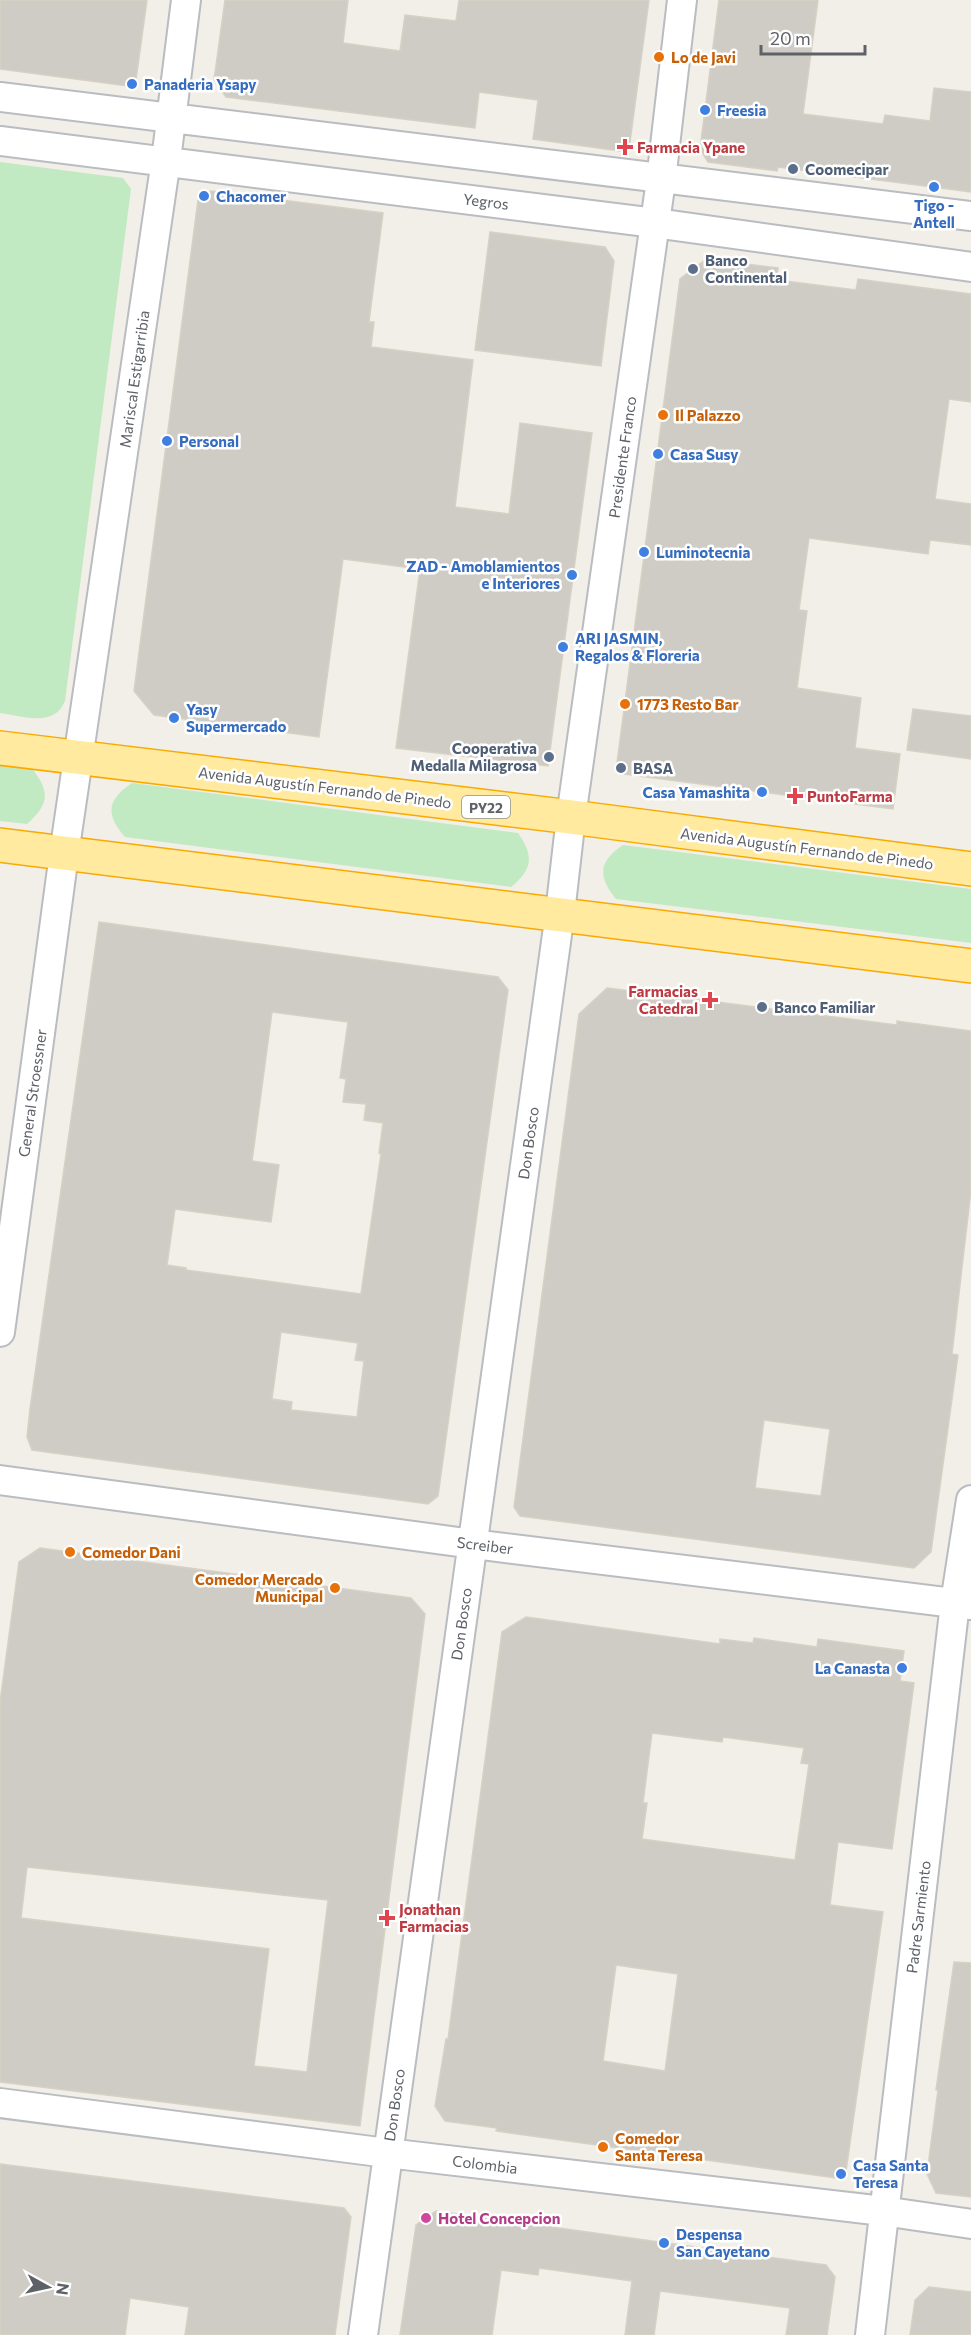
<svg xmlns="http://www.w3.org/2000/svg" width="971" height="2335" viewBox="0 0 971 2335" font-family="Commissioner,sans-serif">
	<rect width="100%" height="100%" fill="#f1efe7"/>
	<!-- green -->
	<path fill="#c2eac2" d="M 0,162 L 123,178 L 131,189 L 65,701 C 54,728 23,716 0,713 Z
		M 0,765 L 33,770 C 51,793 48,805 27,824 L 0,821 Z
		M 132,783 L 518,833 C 534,856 533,869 511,887 L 125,837 C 105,814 107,800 132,783 Z
		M 623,845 L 971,889 L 971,943 L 616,899 C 597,876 599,861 623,845 Z"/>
	<!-- building -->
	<path fill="#ceccc5" stroke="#d7d1c4" stroke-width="1.5" fill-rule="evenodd" d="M 0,0 L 147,0 L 135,87 L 0,69 Z
		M 225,0 L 348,0 L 343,43 L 400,51 L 405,15 L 456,21 L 459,0 L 649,0 L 630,142 L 620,151 L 533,139 L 538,100 L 479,92 L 475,128 L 226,97 L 214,80 Z
		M 719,0 L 818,0 L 803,114 L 883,124 L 885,115 L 930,121 L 934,88 L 971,92 L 971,192 L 778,167 L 777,171 L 708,162 L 700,149 Z
		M 211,191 L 383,213 L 369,322 L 374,322 L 371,347 L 473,360 L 455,507 L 509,514 L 520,423 L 592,433 L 548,766 L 396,748 L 420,569 L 343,559 L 319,737 L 154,715 L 134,691 L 198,200 Z
		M 490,232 L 605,247 L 614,261 L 601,366 L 475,350 Z
		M 706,259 L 778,268 L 777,280 L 856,290 L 858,279 L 971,294 L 971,402 L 949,399 L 935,499 L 971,504 L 971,545 L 930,540 L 928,554 L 809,538 L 799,610 L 807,611 L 797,688 L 861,698 L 855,748 L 900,754 L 893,809 L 624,774 L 617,763 L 680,279 Z
		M 913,709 L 971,716 L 971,759 L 907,750 Z
		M 99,922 L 498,977 L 508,990 L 438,1496 L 428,1504 L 32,1450 L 27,1437 L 30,1409 ZM 272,1012 L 348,1022 L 340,1078 L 346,1079 L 343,1102 L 366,1104 L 364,1120 L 383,1123 L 379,1153 L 381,1154 L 361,1294 L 186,1270 L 186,1268 L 167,1265 L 175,1209 L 271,1222 L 279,1165 L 252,1161 ZM 281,1332 L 358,1343 L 355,1360 L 364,1361 L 357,1417 L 291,1410 L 292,1402 L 272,1399 Z
		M 607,988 L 897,1025 L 897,1021 L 971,1031 L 971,1190 L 952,1354 L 958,1355 L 931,1552 L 914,1568 L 520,1516 L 514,1507 L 579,1014 ZM 764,1420 L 830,1429 L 821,1496 L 755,1488 Z
		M 40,1548 L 411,1598 L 425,1614 L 360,2126 L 0,2082 L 0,1702 L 19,1562 ZM 27,1867 L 328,1900 L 307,2072 L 254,2066 L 269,1949 L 21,1918 Z
		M 526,1617 L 720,1644 L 720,1639 L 753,1643 L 754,1638 L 817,1647 L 818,1639 L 904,1651 L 900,1681 L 914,1683 L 892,1849 L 838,1842 L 830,1905 L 883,1912 L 846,2171 L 836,2178 L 496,2131 L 497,2128 L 445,2121 L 435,2106 L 446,2039 L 448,2039 L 502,1632 ZM 652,1733 L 722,1742 L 723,1737 L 804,1748 L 801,1763 L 809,1764 L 795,1860 L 642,1839 L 647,1803 L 643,1803 ZM 616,1965 L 678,1974 L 665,2071 L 603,2061 Z
		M 954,1962 L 971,1963 L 971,2197 L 936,2193 L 927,2174 L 938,2090 L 936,2090 Z
		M 0,2164 L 344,2208 L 351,2217 L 335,2335 L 185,2335 L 189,2307 L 130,2298 L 125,2335 L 0,2335 Z
		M 436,2211 L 826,2265 L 835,2277 L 827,2335 L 786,2335 L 790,2308 L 660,2291 L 654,2335 L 625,2335 L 632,2281 L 539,2268 L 538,2275 L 501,2270 L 492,2335 L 400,2335 L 416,2225 Z
		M 929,2287 L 971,2292 L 971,2335 L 910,2335 L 915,2300 Z"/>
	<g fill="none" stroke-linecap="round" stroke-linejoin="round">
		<!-- minor casing -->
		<g stroke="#b9bcc1" stroke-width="32">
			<path id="minor" d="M 0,97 L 971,216
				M 0,141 L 655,223 L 971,267
				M 0,1332 L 64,854 L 166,160 L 186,0
				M 0,1480 L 473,1544 L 971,1605
				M 0,2103 L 387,2153 L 883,2211 L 971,2224
				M 363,2335 L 560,913 L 571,817 L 661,180 L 682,0
				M 870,2335 L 955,1603 L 971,1500"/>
		</g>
		<!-- trunk casing -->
		<g stroke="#f8aa00" stroke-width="36">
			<path id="trunk" d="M 0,748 L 571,817 L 971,869
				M 0,845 L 971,966"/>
		</g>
		<!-- minor -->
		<use href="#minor" stroke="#fff" stroke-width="28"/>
		<!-- trunk -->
		<use href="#trunk" stroke="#ffea9f" stroke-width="33"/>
	</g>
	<!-- markers -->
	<g fill="#e8710a" stroke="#fff" stroke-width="2">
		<circle cx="659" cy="57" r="6"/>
		<circle cx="663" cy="415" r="6"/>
		<circle cx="625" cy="704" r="6"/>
		<circle cx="70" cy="1552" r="6"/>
		<circle cx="335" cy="1588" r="6"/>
		<circle cx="603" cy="2147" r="6"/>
	</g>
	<g fill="#3f7fe0" stroke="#fff" stroke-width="2">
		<circle cx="132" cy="84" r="6"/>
		<circle cx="705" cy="110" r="6"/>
		<circle cx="934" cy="187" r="6"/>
		<circle cx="204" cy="196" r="6"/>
		<circle cx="167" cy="441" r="6"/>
		<circle cx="658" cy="454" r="6"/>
		<circle cx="644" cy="552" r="6"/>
		<circle cx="572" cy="575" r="6"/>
		<circle cx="563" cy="647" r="6"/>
		<circle cx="174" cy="718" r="6"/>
		<circle cx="762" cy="792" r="6"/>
		<circle cx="902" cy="1668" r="6"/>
		<circle cx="841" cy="2174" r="6"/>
		<circle cx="664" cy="2243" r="6"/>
	</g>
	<g fill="#e0444e" stroke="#fff" stroke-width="2">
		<path d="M622 138h6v6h6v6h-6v6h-6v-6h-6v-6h6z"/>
		<path d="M792 787h6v6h6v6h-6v6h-6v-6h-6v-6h6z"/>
		<path d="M707 991h6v6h6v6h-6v6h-6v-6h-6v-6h6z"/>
		<path d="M384 1909h6v6h6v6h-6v6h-6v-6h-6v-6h6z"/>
	</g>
	<g fill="#5c6f8a" stroke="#fff" stroke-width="2">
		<circle cx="793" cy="169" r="6"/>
		<circle cx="693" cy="269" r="6"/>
		<circle cx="549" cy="757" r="6"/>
		<circle cx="621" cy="768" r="6"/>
		<circle cx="762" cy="1007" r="6"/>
	</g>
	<circle fill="#d1479c" stroke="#fff" stroke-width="2" cx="426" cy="2218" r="6"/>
	<g text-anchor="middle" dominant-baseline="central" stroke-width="5" stroke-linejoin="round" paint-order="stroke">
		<!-- shield labels -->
		<rect fill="#fff" stroke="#8e9195" stroke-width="1.5" x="462" y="796" width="48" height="22" rx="4.5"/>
		<g font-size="14" font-weight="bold" fill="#5e6268">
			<text x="486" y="807">PY22</text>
		</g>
		<!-- food labels -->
		<g font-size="15" font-weight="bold" fill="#c56008" stroke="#fff" text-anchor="start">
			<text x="671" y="57">Lo de Javi</text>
			<text x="675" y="415">Il Palazzo</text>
			<text x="637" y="704">1773 Resto Bar</text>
			<text x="82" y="1552">Comedor Dani</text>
			<text x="323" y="1579" text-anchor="end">Comedor Mercado<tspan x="323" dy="17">Municipal</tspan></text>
			<text x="615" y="2138">Comedor<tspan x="615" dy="17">Santa Teresa</tspan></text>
		</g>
		<!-- shop labels -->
		<g font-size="15" font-weight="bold" fill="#366cbe" stroke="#fff" text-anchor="start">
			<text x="144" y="84">Panaderia Ysapy</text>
			<text x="717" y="110">Freesia</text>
			<text x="216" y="196">Chacomer</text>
			<text x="934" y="205" text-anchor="middle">Tigo -<tspan x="934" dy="17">Antell</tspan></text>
			<text x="179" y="441">Personal</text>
			<text x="670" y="454">Casa Susy</text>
			<text x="656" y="552">Luminotecnia</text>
			<text x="560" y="566" text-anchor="end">ZAD - Amoblamientos<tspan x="560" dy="17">e Interiores</tspan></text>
			<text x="575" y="638">ARI JASMIN,<tspan x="575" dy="17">Regalos &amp; Floreria</tspan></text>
			<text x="186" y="709">Yasy<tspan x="186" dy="17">Supermercado</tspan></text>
			<text x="750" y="792" text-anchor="end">Casa Yamashita</text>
			<text x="890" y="1668" text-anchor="end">La Canasta</text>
			<text x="853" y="2165">Casa Santa<tspan x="853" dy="17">Teresa</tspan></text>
			<text x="676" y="2234">Despensa<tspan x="676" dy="17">San Cayetano</tspan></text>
		</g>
		<!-- health labels -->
		<g font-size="15" font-weight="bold" fill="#be3a42" stroke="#fff" text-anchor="start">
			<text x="637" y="147">Farmacia Ypane</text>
			<text x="807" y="796">PuntoFarma</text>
			<text x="698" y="991" text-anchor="end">Farmacias<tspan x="698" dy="17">Catedral</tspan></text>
			<text x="399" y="1909">Jonathan<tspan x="399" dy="17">Farmacias</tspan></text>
		</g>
		<!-- service labels -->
		<g font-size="15" font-weight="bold" fill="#4e5e75" stroke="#fff" text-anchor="start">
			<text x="805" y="169">Coomecipar</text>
			<text x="705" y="260">Banco<tspan x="705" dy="17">Continental</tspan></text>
			<text x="537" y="748" text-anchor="end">Cooperativa<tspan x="537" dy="17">Medalla Milagrosa</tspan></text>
			<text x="633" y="768">BASA</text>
			<text x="774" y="1007">Banco Familiar</text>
		</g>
		<!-- street labels -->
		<g font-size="15" fill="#5e6268" stroke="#fff">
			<text transform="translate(486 201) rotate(7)">Yegros</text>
			<text transform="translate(134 379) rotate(-82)">Mariscal Estigarribia</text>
			<text transform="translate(622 457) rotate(-82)">Presidente Franco</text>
			<text transform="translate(325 787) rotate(7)">Avenida Augustín Fernando de Pinedo</text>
			<text transform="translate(807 848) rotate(7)">Avenida Augustín Fernando de Pinedo</text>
			<text transform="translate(32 1093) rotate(-82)">General Stroessner</text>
			<text transform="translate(528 1143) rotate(-82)">Don Bosco</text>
			<text transform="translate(485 1545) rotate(7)">Screiber</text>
			<text transform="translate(461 1624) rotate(-82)">Don Bosco</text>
			<text transform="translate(918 1917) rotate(-83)">Padre Sarmiento</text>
			<text transform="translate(394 2105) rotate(-82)">Don Bosco</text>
			<text transform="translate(485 2164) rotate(7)">Colombia</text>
		</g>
		<!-- hotel labels -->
		<g font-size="15" font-weight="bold" fill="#b23c85" stroke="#fff" text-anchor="start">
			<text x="438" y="2218">Hotel Concepcion</text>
		</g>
	</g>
	<!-- north arrow -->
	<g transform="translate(48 2287) rotate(98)" stroke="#ffffff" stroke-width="4.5" paint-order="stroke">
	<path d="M0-4.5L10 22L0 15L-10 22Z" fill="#5e6268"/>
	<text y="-9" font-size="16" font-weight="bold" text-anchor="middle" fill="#5e6268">N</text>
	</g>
	<!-- scale -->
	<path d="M761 45v9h104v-9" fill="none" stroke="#5e6268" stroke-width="3"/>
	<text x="770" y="45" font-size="18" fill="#5e6268" stroke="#ffffff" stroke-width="4.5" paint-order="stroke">20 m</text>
</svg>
